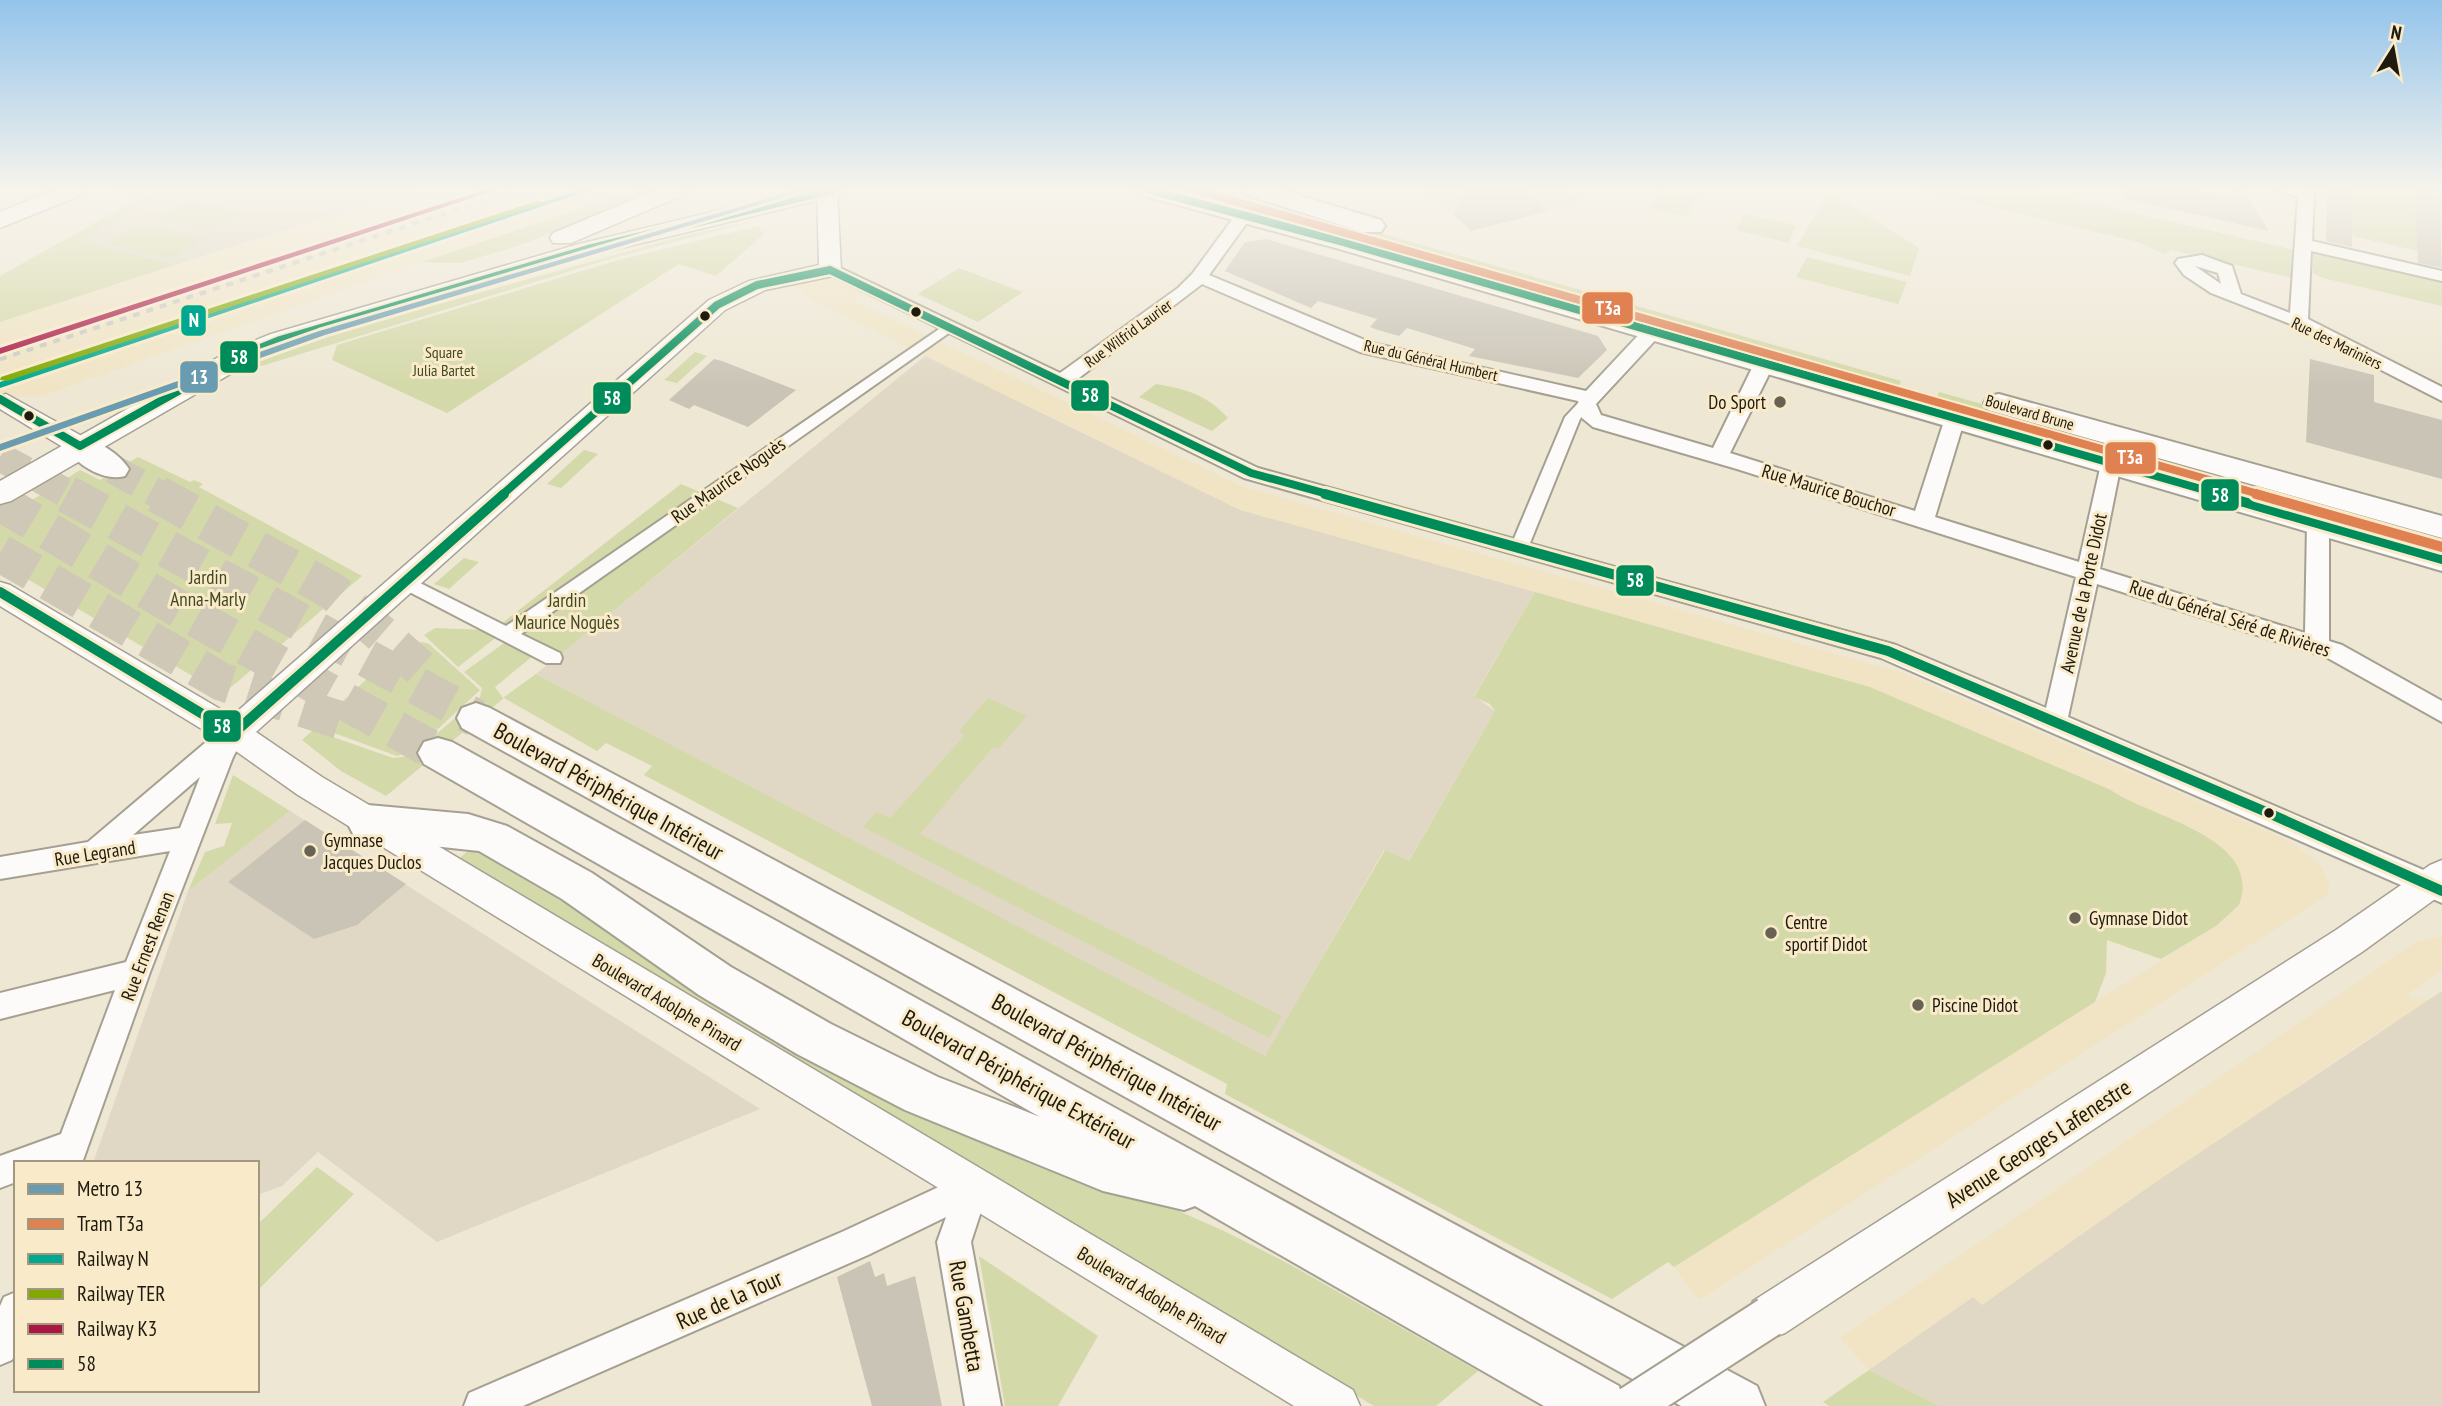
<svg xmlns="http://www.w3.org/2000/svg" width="2442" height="1406" viewBox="0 0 2442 1406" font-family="'PT Sans Narrow',sans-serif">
	<rect width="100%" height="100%" fill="#eee7d4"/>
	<!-- built -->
	<path fill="#f0e4c5" d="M 412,190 L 659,190 L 610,210 L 423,262 L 38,397 L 24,396 L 0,404 L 0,322 Z
		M 827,278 L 842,281 L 865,292 L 853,300 L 1243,487 L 1900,672 L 2289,841 L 2320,864 L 2329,883 L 2328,895 L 1699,1300 L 1674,1267 L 2216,926 L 2201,832 L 1870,687 L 1240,510 L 811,300 L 795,285 Z
		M 2442,936 L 2442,970 L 2409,993 L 2411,998 L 2442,1002 L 2373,1035 L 1981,1305 L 1973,1297 L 1869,1370 L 1840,1338 L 2393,958 L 2416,942 Z"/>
	<!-- education -->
	<path fill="#e0d8c4" d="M 137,190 L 412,190 L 175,265 L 80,241 L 158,197 Z
		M 1422,190 L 1568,190 L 1584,202 L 1472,230 Z
		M 925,356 L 1240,510 L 1535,592 L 1474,696 L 1495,711 L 1408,862 L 1384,850 L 1265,1057 L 536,674 Z
		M 290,811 L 568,988 L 760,1109 L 437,1242 L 318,1152 L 282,1186 L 257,1195 L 257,1163 L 93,1163 L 188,891 Z
		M 2442,991 L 2442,1406 L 1939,1406 L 1869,1370 L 1973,1297 L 1982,1305 L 2153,1184 Z"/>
	<!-- green -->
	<path fill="#d4d9a9" d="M 117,190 L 137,190 L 159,196 L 81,241 L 175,265 L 0,322 L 0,276 L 141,197 Z
		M 634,190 L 666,190 L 517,246 L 461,263 L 423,262 Z
		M 1660,190 L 1664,190 L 1699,198 L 1687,217 L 1648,208 Z
		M 1920,190 L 2036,190 L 2294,250 L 2292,278 L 2171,250 L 2164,254 L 2138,242 Z
		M 2326,190 L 2351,194 L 2352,190 L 2415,190 L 2416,207 L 2441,213 L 2439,190 L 2442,190 L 2442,234 L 2417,229 L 2418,251 L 2352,236 L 2327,209 Z
		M 1827,195 L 1841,199 L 1919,248 L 1910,276 L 1797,246 Z
		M 189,199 L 241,211 L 211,229 L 159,217 Z
		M 1317,212 L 1362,228 L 1901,381 L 1895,396 L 1300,228 Z
		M 1745,213 L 1797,226 L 1788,243 L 1736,230 Z
		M 756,221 L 613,258 L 219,379 L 310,340 L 694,233 Z
		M 143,225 L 204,239 L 171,259 L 109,244 Z
		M 759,226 L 763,235 L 716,276 L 679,264 L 447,413 L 332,360 L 337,345 L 615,261 Z
		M 2313,253 L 2442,279 L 2442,306 L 2323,278 L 2313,273 Z
		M 1807,257 L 1907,282 L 1898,304 L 1796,277 Z
		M 959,268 L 1023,292 L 978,322 L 918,294 Z
		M 695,352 L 707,356 L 677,383 L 664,380 Z
		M 1156,384 C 1187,389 1207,395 1228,418 L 1212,431 L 1139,397 Z
		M 1939,392 L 2169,456 L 2166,474 L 1934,407 Z
		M 584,450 L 598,454 L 561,488 L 547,484 Z
		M 138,457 L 190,482 L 194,480 L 203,484 L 199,487 L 362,576 L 223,694 L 0,563 L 0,520 L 80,470 L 100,480 Z
		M 2201,466 L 2442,534 L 2442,553 L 2199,483 Z
		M 681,484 L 738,508 L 561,654 L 501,624 Z
		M 464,558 L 479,562 L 449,589 L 434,584 Z
		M 1535,592 L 1870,687 L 2111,790 C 2145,816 2265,836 2239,905 L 2216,926 L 2161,959 L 2107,940 L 2106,973 L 2095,1002 L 1674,1267 L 1668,1262 L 1612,1299 L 1225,1094 L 1227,1084 L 644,775 L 652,766 L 606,743 L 597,751 L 504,698 L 386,796 L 341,771 L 302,740 L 313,730 L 393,758 L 402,757 L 414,753 L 480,697 L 482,688 L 464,672 L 507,641 L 534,655 L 495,687 L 503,698 L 536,674 L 1265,1056 L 1385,850 L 1409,861 L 1495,711 L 1490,704 L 1474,697 Z
		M 435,628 L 487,630 L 498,636 L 458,667 L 424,635 Z
		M 422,642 L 429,644 L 480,690 L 414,751 L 397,756 L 320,728 L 322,720 L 402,647 Z
		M 988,698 L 1027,716 L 998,749 L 993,747 L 920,834 L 1282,1016 L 1269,1038 L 863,827 L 877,812 L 890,818 L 965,735 L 959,731 Z
		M 233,775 L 290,811 L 188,891 L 205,852 L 224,846 L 232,823 L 215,824 Z
		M 471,848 L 889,1095 L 1079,1167 L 1224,1231 L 1289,1264 L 1478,1371 L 1436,1406 L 1374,1406 L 460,858 Z
		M 317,1167 L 354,1194 L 257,1291 L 257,1225 Z
		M 979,1256 L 1098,1336 L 1058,1406 L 1005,1406 Z
		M 1869,1370 L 1939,1406 L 1829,1406 L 1823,1402 Z"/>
	<!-- building -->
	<path fill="#cac4b6" d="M 1467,190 L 1523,190 L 1548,211 L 1471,231 L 1453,214 Z
		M 2124,190 L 2196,190 L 2234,198 L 2235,190 L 2243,190 L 2269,231 L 2123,198 Z
		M 2327,190 L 2352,190 L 2352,247 L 2326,241 Z
		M 2415,190 L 2439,190 L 2442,268 L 2418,263 Z
		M 1266,239 L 1598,336 L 1607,350 L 1578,378 L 1469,356 L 1475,349 L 1407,328 L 1399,336 L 1378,330 L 1370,327 L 1377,319 L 1318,301 L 1311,308 L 1225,271 L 1245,242 Z
		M 714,359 L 722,361 L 796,390 L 748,427 L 694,405 L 689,409 L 669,400 Z
		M 2310,359 L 2374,375 L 2374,402 L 2442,420 L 2442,479 L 2306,442 Z
		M 305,820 L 406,884 L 357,925 L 314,939 L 228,882 Z
		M 870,1261 L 875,1277 L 884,1273 L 887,1286 L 915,1276 L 942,1406 L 872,1406 L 837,1277 Z"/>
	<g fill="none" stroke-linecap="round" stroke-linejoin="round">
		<!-- trunk-tunnel-far1 -->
		<path stroke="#cfc8b6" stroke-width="29" stroke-dasharray="29 15" stroke-linecap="butt" d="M 0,457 L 70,495
			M 113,469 L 160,495"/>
		<!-- trunk-tunnel -->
		<path stroke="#cfc8b6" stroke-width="38" stroke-dasharray="38 19" stroke-linecap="butt" d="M 67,494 L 476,718
			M 157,494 L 332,591 L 420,668
			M 0,502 L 174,606 L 438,753
			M 0,553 L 222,682 L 352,724"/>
		<!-- pedestrian casing -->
		<g stroke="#a5a091" stroke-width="4">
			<path id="pedestrian" d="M 948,323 L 953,324 L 953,330 L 521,634 L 560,653 L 562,658 L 560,663 L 546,663 L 396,585 L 393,581 L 402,575 L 408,577 L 506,626 Z
				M 1586,398 L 1594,403 L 1580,419 L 1528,548 L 1525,552 L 1513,552 L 1510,548 L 1565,417 L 1581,400 Z"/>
		</g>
		<!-- minor casing -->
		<g stroke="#a5a091" stroke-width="4">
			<path id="minor" d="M 2278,190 L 2309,190 L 2314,194 L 2312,241 L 2442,271 L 2442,281 L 2311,251 L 2308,319 L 2442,387 L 2442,401 L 2293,325 L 2211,293 L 2184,275 L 2175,263 L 2178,259 L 2202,255 L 2232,266 L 2241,294 L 2290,313 L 2298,197 ZM 2195,266 L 2218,273 L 2221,284 Z
				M 1243,212 L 1251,217 L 1209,275 L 1372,343 L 1586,391 L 1646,327 L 1660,327 L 1662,331 L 1660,335 L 1596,404 L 1601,415 L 1713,448 L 1754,364 L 1764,358 L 1771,360 L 1774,364 L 1730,453 L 1915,511 L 1945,418 L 1955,412 L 1962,414 L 1965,418 L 1935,517 L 2079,562 L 2101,464 L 2111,457 L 2118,459 L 2121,464 L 2100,569 L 2305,633 L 2307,524 L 2310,519 L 2326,519 L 2329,524 L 2329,641 L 2342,645 L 2442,701 L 2442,722 L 2326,657 L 2097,584 L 2068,717 L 2442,878 L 2442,903 L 1881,658 L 1244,478 L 821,270 L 830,265 L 836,266 L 1060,373 L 1178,288 L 1193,273 L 1237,213 ZM 1202,284 L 1360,352 L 1578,401 L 1582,418 L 1593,427 L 1737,469 L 2076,577 L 2046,708 L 1896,645 L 1258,468 L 1075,381 Z
				M 234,723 L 243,726 L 246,733 L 233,757 L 150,972 L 82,1163 L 16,1163 L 16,1182 L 0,1188 L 0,1156 L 61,1134 L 115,990 L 0,1019 L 0,993 L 126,962 L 170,851 L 0,879 L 0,857 L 88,842 L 225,726 ZM 200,777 L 180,828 L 133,835 Z
				M 973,1171 L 984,1176 L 989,1187 L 971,1242 L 1001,1406 L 965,1406 L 937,1242 L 946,1217 L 868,1255 L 523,1406 L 464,1406 L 469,1393 L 844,1231 Z
				M 16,1292 L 16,1352 L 12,1360 L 0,1365 L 0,1306 L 4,1297 Z"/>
		</g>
		<!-- tertiary casing -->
		<g stroke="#a5a091" stroke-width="3">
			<path id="tertiary" d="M 837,190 L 841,270 L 838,275 L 765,290 L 725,310 L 256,732 L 322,777 L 1353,1390 L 1360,1406 L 1294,1406 L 298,795 L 223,742 L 0,606 L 0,582 L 10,585 L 232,716 L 709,300 L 749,281 L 819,265 L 817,191 Z
				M 6,394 L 89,440 L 93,446 L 89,452 L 71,452 L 0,409 L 0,396 Z
				M 2442,860 L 2442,894 L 2362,952 L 1785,1333 L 1769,1339 L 1753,1333 L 1747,1317 L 1753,1301 L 2336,930 L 2430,865 Z"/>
		</g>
		<!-- secondary casing -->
		<g stroke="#a5a091" stroke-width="3">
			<path id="secondary" d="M 54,190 L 85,190 L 81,195 L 0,228 L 0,212 Z
				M 656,190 L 687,190 L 683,195 L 571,243 L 553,243 L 550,238 L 553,233 Z
				M 804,190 L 844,190 L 840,195 L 596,254 L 289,346 L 251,362 L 11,501 L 0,504 L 0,481 L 231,350 L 271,334 L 579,244 Z"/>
		</g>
		<!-- primary casing -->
		<g stroke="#a5a091" stroke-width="4">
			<path id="primary" d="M 1137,190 L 1177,190 L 1353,236 L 2442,547 L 2442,571 L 1336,248 L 1141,195 Z
				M 1242,190 L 1281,190 L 1381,220 L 1385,226 L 1381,232 L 1363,232 L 1246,195 Z
				M 1999,394 L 2442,516 L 2442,538 L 1988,410 L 1984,403 L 1988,396 Z"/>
		</g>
		<!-- trunk casing -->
		<g stroke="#a5a091" stroke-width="4">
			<path id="trunk" d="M 80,436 C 97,440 120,454 129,469 L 125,476 C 103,482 76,464 64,446 L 69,439 Z
				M 476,703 L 490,708 L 1757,1386 L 1765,1406 L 1681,1406 L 462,728 L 457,718 L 462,708 Z
				M 438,738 L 452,742 L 1619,1386 L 1627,1406 L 1544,1406 L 1195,1206 L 1184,1210 L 1103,1191 L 905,1110 L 797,1054 L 699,995 L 562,899 L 479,851 L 368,839 L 353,834 L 347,822 L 353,810 L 368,805 L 468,814 L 507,826 L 592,873 L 731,967 L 831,1024 L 938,1077 L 1040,1117 L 424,764 L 418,753 L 424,742 Z"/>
		</g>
		<!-- pedestrian -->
		<use href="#pedestrian" fill="#fcfbf9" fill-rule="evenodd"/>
		<!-- minor -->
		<use href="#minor" fill="#fcfbf9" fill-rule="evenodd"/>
		<!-- tertiary -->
		<use href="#tertiary" fill="#fcfbf9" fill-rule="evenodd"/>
		<!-- secondary -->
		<use href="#secondary" fill="#fcfbf9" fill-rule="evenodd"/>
		<!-- primary -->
		<use href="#primary" fill="#fcfbf9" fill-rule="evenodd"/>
		<!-- trunk -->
		<use href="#trunk" fill="#fcfbf9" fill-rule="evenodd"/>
		<!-- rail -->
		<path stroke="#cccac5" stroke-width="4.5" stroke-dasharray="7 7" stroke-linecap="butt" d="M 0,359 L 517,190"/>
		<!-- tertiary-bridge casing -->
		<g stroke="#a5a091" stroke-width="44" stroke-linecap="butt">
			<path id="tertiary-bridge" d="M 1631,1406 L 1769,1317"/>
		</g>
		<!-- tertiary-bridge -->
		<use href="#tertiary-bridge" stroke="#fcfbf9" stroke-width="40"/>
		<!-- bus-1-far1 casing -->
		<g stroke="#f9ebca" stroke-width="12">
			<path id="bus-1-far1" d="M 1150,190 L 1343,242 L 2222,495
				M 830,270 L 1251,473 L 1331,495
				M 0,399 L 80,446 L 241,356 L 280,340 L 588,249 L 832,190
				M 502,495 L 717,305 L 757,285 L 830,270"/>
		</g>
		<!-- bus-1 casing -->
		<g stroke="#f9ebca" stroke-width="16">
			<path id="bus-1" d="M 1325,494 L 1888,651 L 2264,811 L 2442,891
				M 2216,494 L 2442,559
				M 0,592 L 234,733 L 504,494"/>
		</g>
		<!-- bus-1-far1 -->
		<use href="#bus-1-far1" stroke="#008b5a" stroke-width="8"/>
		<!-- bus-1 -->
		<use href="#bus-1" stroke="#008b5a" stroke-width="10"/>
		<!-- rail-1 casing -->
		<g stroke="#f9ebca" stroke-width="6">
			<path id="rail-1" d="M 579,190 L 591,190 L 0,388 L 0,382 Z"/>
		</g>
		<!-- rail-2 casing -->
		<g stroke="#f9ebca" stroke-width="6">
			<path id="rail-2" d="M 537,201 L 544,203 L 7,381 L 0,380 L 1,377 Z"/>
		</g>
		<!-- rail-3 casing -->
		<g stroke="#f9ebca" stroke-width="6">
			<path id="rail-3" d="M 484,190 L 496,190 L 0,354 L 0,348 Z"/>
		</g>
		<!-- rail-1 -->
		<use href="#rail-1" fill="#00a88f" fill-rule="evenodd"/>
		<!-- rail-2 -->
		<use href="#rail-2" fill="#81a803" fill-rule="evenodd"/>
		<!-- rail-3 -->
		<use href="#rail-3" fill="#aa1743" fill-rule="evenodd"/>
		<!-- tram-1-far1 casing -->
		<g stroke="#f9ebca" stroke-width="12">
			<path id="tram-1-far1" d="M 1195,190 L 2262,495"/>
		</g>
		<!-- tram-1 casing -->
		<g stroke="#f9ebca" stroke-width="16">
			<path id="tram-1" d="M 2256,494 L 2442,547"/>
		</g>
		<!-- tram-1-far1 -->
		<use href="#tram-1-far1" stroke="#e08152" stroke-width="8"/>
		<!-- tram-1 -->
		<use href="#tram-1" stroke="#e08152" stroke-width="10"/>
		<!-- metro-1 casing -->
		<g stroke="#f9ebca" stroke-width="6">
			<path id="metro-1" d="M 796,190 L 808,190 L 325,335 L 0,451 L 0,444 L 319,331 Z"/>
		</g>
		<!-- metro-1 -->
		<use href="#metro-1" fill="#699cb0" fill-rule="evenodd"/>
	</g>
	<!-- sky -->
	<linearGradient id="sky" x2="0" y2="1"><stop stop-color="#94c4eb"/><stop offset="0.49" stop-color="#f7f4ec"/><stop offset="1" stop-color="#f7f4ec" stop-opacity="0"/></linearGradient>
	<rect width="2442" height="387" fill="url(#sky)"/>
	<!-- markers -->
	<g fill="#1f1a0e" stroke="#f9ebca" stroke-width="2.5">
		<circle cx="916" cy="312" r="6"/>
		<circle cx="705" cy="316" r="6"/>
		<circle cx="29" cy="416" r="6"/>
		<circle cx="2048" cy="445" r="6"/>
		<circle cx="2269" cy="813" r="6"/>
	</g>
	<g fill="#676253" stroke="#f9ebca" stroke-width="2.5">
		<circle cx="1780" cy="402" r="7"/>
		<circle cx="310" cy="851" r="7"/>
		<circle cx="2075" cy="918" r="7"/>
		<circle cx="1771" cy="933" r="7"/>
		<circle cx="1918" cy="1005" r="7"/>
	</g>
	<g text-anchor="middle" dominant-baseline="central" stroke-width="6" stroke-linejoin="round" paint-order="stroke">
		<!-- far-street labels -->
		<g font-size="16" fill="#1f1a0e" stroke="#f9ebca">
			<text transform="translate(1128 333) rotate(-36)">Rue Wilfrid Laurier</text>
			<text transform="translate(2337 343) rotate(26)">Rue des Mariniers</text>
			<text transform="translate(1431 360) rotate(13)">Rue du Général Humbert</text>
			<text transform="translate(2030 412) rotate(16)">Boulevard Brune</text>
		</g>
		<!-- far-park labels -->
		<g font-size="16" fill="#414920" stroke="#f9ebca">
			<text x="444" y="352">Square<tspan x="444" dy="18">Julia Bartet</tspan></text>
		</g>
		<!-- poi labels -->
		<g font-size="19" fill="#1f1a0e" stroke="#f9ebca" text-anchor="start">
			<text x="1766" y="402" text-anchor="end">Do Sport</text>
			<text x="324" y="840">Gymnase<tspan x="324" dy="22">Jacques Duclos</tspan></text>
			<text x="2089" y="918">Gymnase Didot</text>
			<text x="1785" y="922">Centre<tspan x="1785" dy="22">sportif Didot</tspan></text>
			<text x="1932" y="1005">Piscine Didot</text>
		</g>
		<!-- street labels -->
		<g font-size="19" fill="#1f1a0e" stroke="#f9ebca">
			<text transform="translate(728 480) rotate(-35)">Rue Maurice Noguès</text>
			<text transform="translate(1829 490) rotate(17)">Rue Maurice Bouchor</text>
			<text transform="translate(2083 593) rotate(-78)">Avenue de la Porte Didot</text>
			<text transform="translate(2230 618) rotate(18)">Rue du Général Séré de Rivières</text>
			<text transform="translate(95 853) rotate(-9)">Rue Legrand</text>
			<text transform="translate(147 946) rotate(-69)">Rue Ernest Renan</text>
			<text transform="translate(667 1002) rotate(31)">Boulevard Adolphe Pinard</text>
			<text transform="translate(1152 1295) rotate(31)">Boulevard Adolphe Pinard</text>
		</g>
		<!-- park labels -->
		<g font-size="19" fill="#414920" stroke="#f9ebca">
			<text x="208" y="577">Jardin<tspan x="208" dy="22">Anna-Marly</tspan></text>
			<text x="567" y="600">Jardin<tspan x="567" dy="22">Maurice Noguès</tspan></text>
		</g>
		<!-- near-street labels -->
		<g font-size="23" fill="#1f1a0e" stroke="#f9ebca">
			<text transform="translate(609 791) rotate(29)">Boulevard Périphérique Intérieur</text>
			<text transform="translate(1107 1062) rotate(29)">Boulevard Périphérique Intérieur</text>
			<text transform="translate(1019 1079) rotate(29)">Boulevard Périphérique Extérieur</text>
			<text transform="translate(2038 1143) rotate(-33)">Avenue Georges Lafenestre</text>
			<text transform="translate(729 1299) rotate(-24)">Rue de la Tour</text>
			<text transform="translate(967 1316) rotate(80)">Rue Gambetta</text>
		</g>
	</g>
	<g stroke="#f9ebca" stroke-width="2.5">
		<rect x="1581" y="291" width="53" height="34" rx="7" fill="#e08152"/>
		<rect x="180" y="304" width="27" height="33" rx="7" fill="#00a88f"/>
		<rect x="219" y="340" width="40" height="34" rx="7" fill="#008b5a"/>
		<rect x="179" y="360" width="40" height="34" rx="7" fill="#699cb0"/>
		<rect x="1070" y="379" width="40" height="33" rx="7" fill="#008b5a"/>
		<rect x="592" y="381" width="40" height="34" rx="7" fill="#008b5a"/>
		<rect x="2104" y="441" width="53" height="34" rx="7" fill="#e08152"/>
		<rect x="2200" y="478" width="40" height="34" rx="7" fill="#008b5a"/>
		<rect x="1615" y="564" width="40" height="33" rx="7" fill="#008b5a"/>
		<rect x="202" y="709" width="40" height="34" rx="7" fill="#008b5a"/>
	</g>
	<g font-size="19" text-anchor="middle" font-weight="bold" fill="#fff">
		<text x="1608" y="315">T3a</text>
		<text x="194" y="327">N</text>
		<text x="239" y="364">58</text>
		<text x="199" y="384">13</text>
		<text x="1090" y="402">58</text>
		<text x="612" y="405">58</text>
		<text x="2130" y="464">T3a</text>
		<text x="2220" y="502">58</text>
		<text x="1635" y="587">58</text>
		<text x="222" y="733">58</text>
	</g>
	<!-- legend -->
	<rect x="14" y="1161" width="245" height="231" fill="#f9ebca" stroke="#a2977f" stroke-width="2"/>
	<rect x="28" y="1184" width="35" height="10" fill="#699cb0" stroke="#a2977f" stroke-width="2"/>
	<text x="77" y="1196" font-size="21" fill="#1f1a0e">Metro 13</text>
	<rect x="28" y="1219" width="35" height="10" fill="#e08152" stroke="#a2977f" stroke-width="2"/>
	<text x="77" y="1231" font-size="21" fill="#1f1a0e">Tram T3a</text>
	<rect x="28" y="1254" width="35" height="10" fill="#00a88f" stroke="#a2977f" stroke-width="2"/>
	<text x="77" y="1266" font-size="21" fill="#1f1a0e">Railway N</text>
	<rect x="28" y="1289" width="35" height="10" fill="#81a803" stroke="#a2977f" stroke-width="2"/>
	<text x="77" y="1301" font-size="21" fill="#1f1a0e">Railway TER</text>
	<rect x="28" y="1324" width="35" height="10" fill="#aa1743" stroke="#a2977f" stroke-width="2"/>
	<text x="77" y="1336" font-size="21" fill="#1f1a0e">Railway K3</text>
	<rect x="28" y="1359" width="35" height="10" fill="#008b5a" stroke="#a2977f" stroke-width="2"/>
	<text x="77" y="1371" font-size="21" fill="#1f1a0e">58</text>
	<!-- north arrow -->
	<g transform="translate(2393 49) rotate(11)" stroke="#f9ebca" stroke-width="5" paint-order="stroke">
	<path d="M0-5L12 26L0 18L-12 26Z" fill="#1f1a0e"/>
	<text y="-10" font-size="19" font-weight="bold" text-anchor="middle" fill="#1f1a0e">N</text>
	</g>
</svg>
